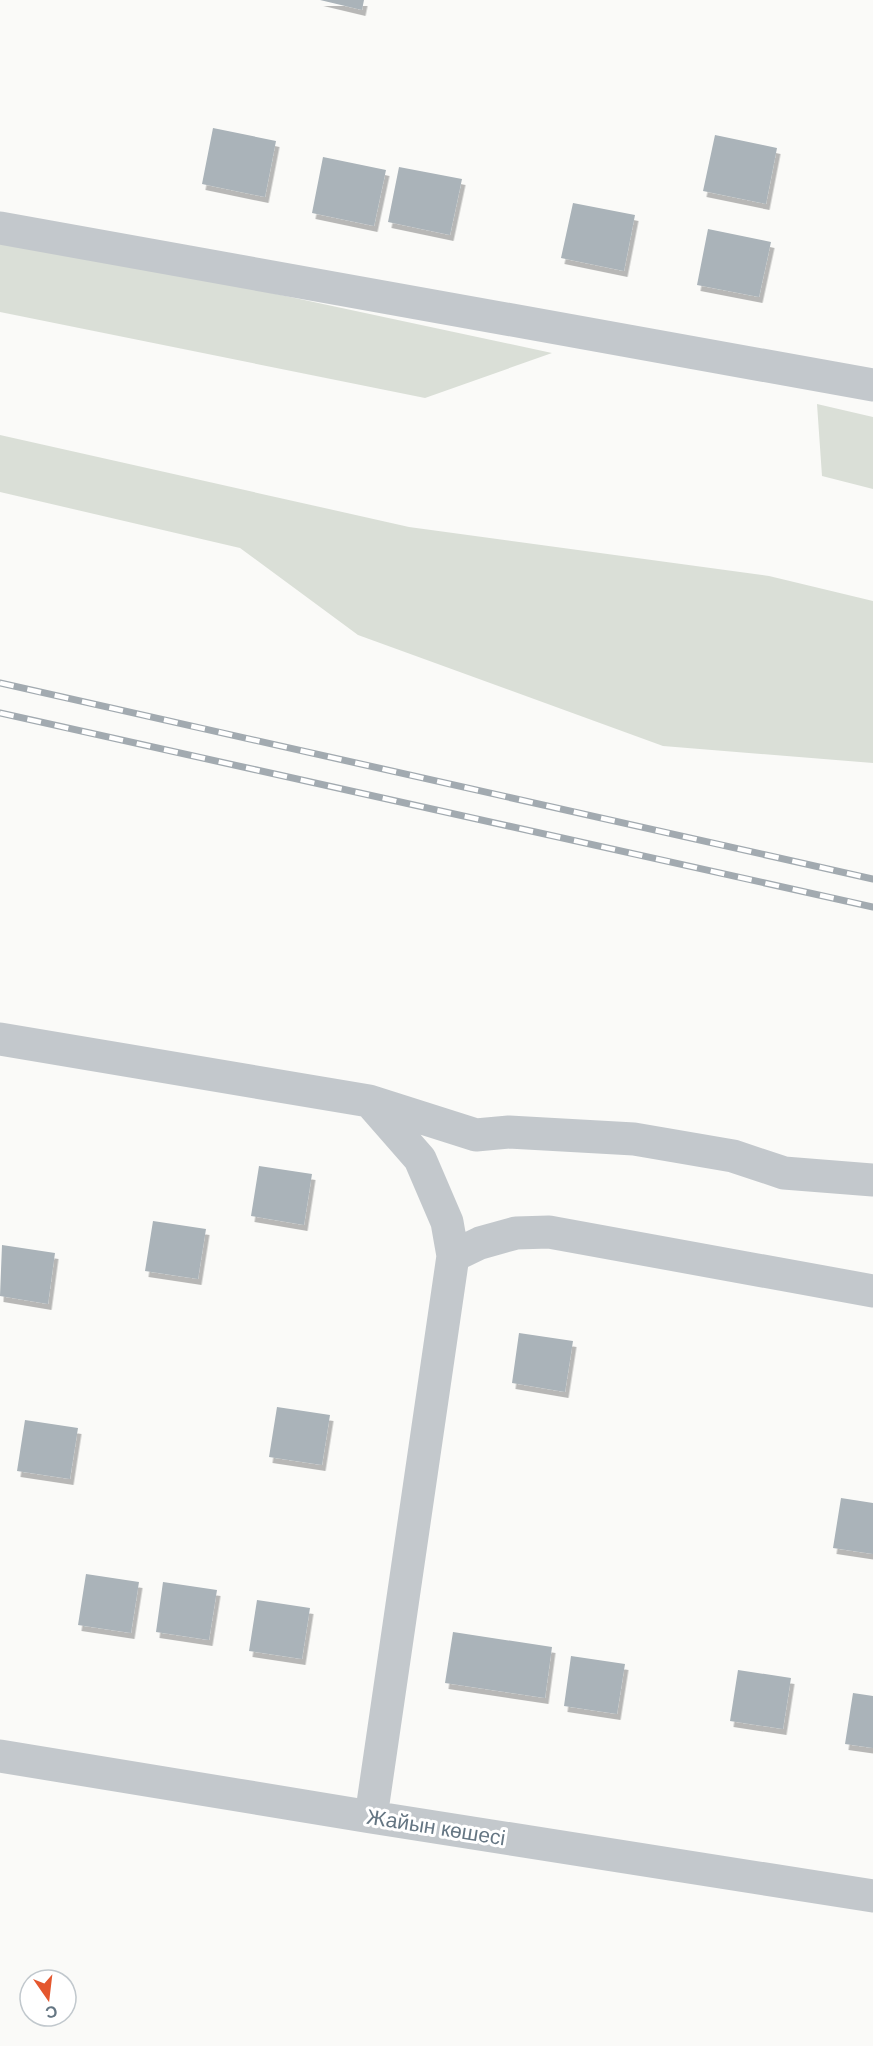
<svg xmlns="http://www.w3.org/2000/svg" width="873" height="2046" viewBox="0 0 873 2046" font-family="Arial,sans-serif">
	<defs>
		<filter id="shadow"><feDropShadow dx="3.5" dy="6" stdDeviation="0" flood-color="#0004"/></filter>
	</defs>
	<rect width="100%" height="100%" fill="#fafaf8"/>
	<!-- green -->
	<path fill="#dadfd7" d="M 0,235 L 552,353 L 425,398 L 0,312 Z
		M 817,404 L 873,417 L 873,489 L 822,476 Z
		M 0,435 L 409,527 L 769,576 L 873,601 L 873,763 L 663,746 L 358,635 L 240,548 L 0,492 Z"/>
	<!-- building -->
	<path fill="#aab3b9" filter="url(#shadow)" d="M 320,0 L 364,0 L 362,10 Z
		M 213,128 L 276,141 L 265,197 L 202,184 Z
		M 715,135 L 777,148 L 766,204 L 703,191 Z
		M 323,157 L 386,170 L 374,226 L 312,213 Z
		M 399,167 L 462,179 L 450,235 L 388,222 Z
		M 573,203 L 635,215 L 624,271 L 561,258 Z
		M 708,229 L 771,242 L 759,297 L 697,285 Z
		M 259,1166 L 312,1174 L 304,1225 L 251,1216 Z
		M 153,1221 L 206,1229 L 198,1279 L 145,1271 Z
		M 2,1245 L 55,1253 L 48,1304 L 0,1296 Z
		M 519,1333 L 573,1341 L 565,1392 L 512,1383 Z
		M 277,1407 L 330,1415 L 322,1465 L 269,1457 Z
		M 25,1420 L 78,1428 L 70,1479 L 17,1471 Z
		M 841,1498 L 873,1503 L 873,1554 L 833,1548 Z
		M 86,1574 L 139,1582 L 131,1633 L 78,1625 Z
		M 163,1582 L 217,1590 L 209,1640 L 156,1632 Z
		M 257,1600 L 310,1608 L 302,1659 L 249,1651 Z
		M 453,1632 L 552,1647 L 545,1698 L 445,1683 Z
		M 571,1656 L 625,1664 L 617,1714 L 564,1706 Z
		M 738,1670 L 791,1678 L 783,1729 L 730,1721 Z
		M 853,1693 L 873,1696 L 873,1748 L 845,1744 Z"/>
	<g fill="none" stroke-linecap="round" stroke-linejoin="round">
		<!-- minor -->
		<path stroke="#c3c8cc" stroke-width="33" d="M 0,228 L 873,385
			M 0,1039 L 369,1101 L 476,1135 L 509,1132 L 634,1139 L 733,1156 L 784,1173 L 873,1180
			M 371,1103 L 420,1159 L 447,1222 L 453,1256
			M 0,1756 L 371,1817 L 873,1896
			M 371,1817 L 453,1256 L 480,1243 L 516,1233 L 549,1232 L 873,1291"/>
		<!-- rail casing -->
		<g stroke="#a2aab0" stroke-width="7">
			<path id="rail" d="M 0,683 L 873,879
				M 0,713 L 873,907"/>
		</g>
		<!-- rail -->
		<use href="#rail" stroke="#fff" stroke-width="4.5" stroke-dasharray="14" stroke-linecap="butt"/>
	</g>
	<g text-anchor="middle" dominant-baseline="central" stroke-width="6" stroke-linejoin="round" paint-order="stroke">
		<!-- street labels -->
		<g font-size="21" fill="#657683" stroke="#fff">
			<text transform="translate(436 1827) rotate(9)">Жайын көшесі</text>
		</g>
	</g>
	<!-- north arrow -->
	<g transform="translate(48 1998) rotate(166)"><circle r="28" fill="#ffffff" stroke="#c1c8cd" stroke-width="1.5"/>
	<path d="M0-4.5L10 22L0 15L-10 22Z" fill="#e4572e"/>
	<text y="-9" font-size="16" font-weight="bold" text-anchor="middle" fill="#657683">С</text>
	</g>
</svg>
